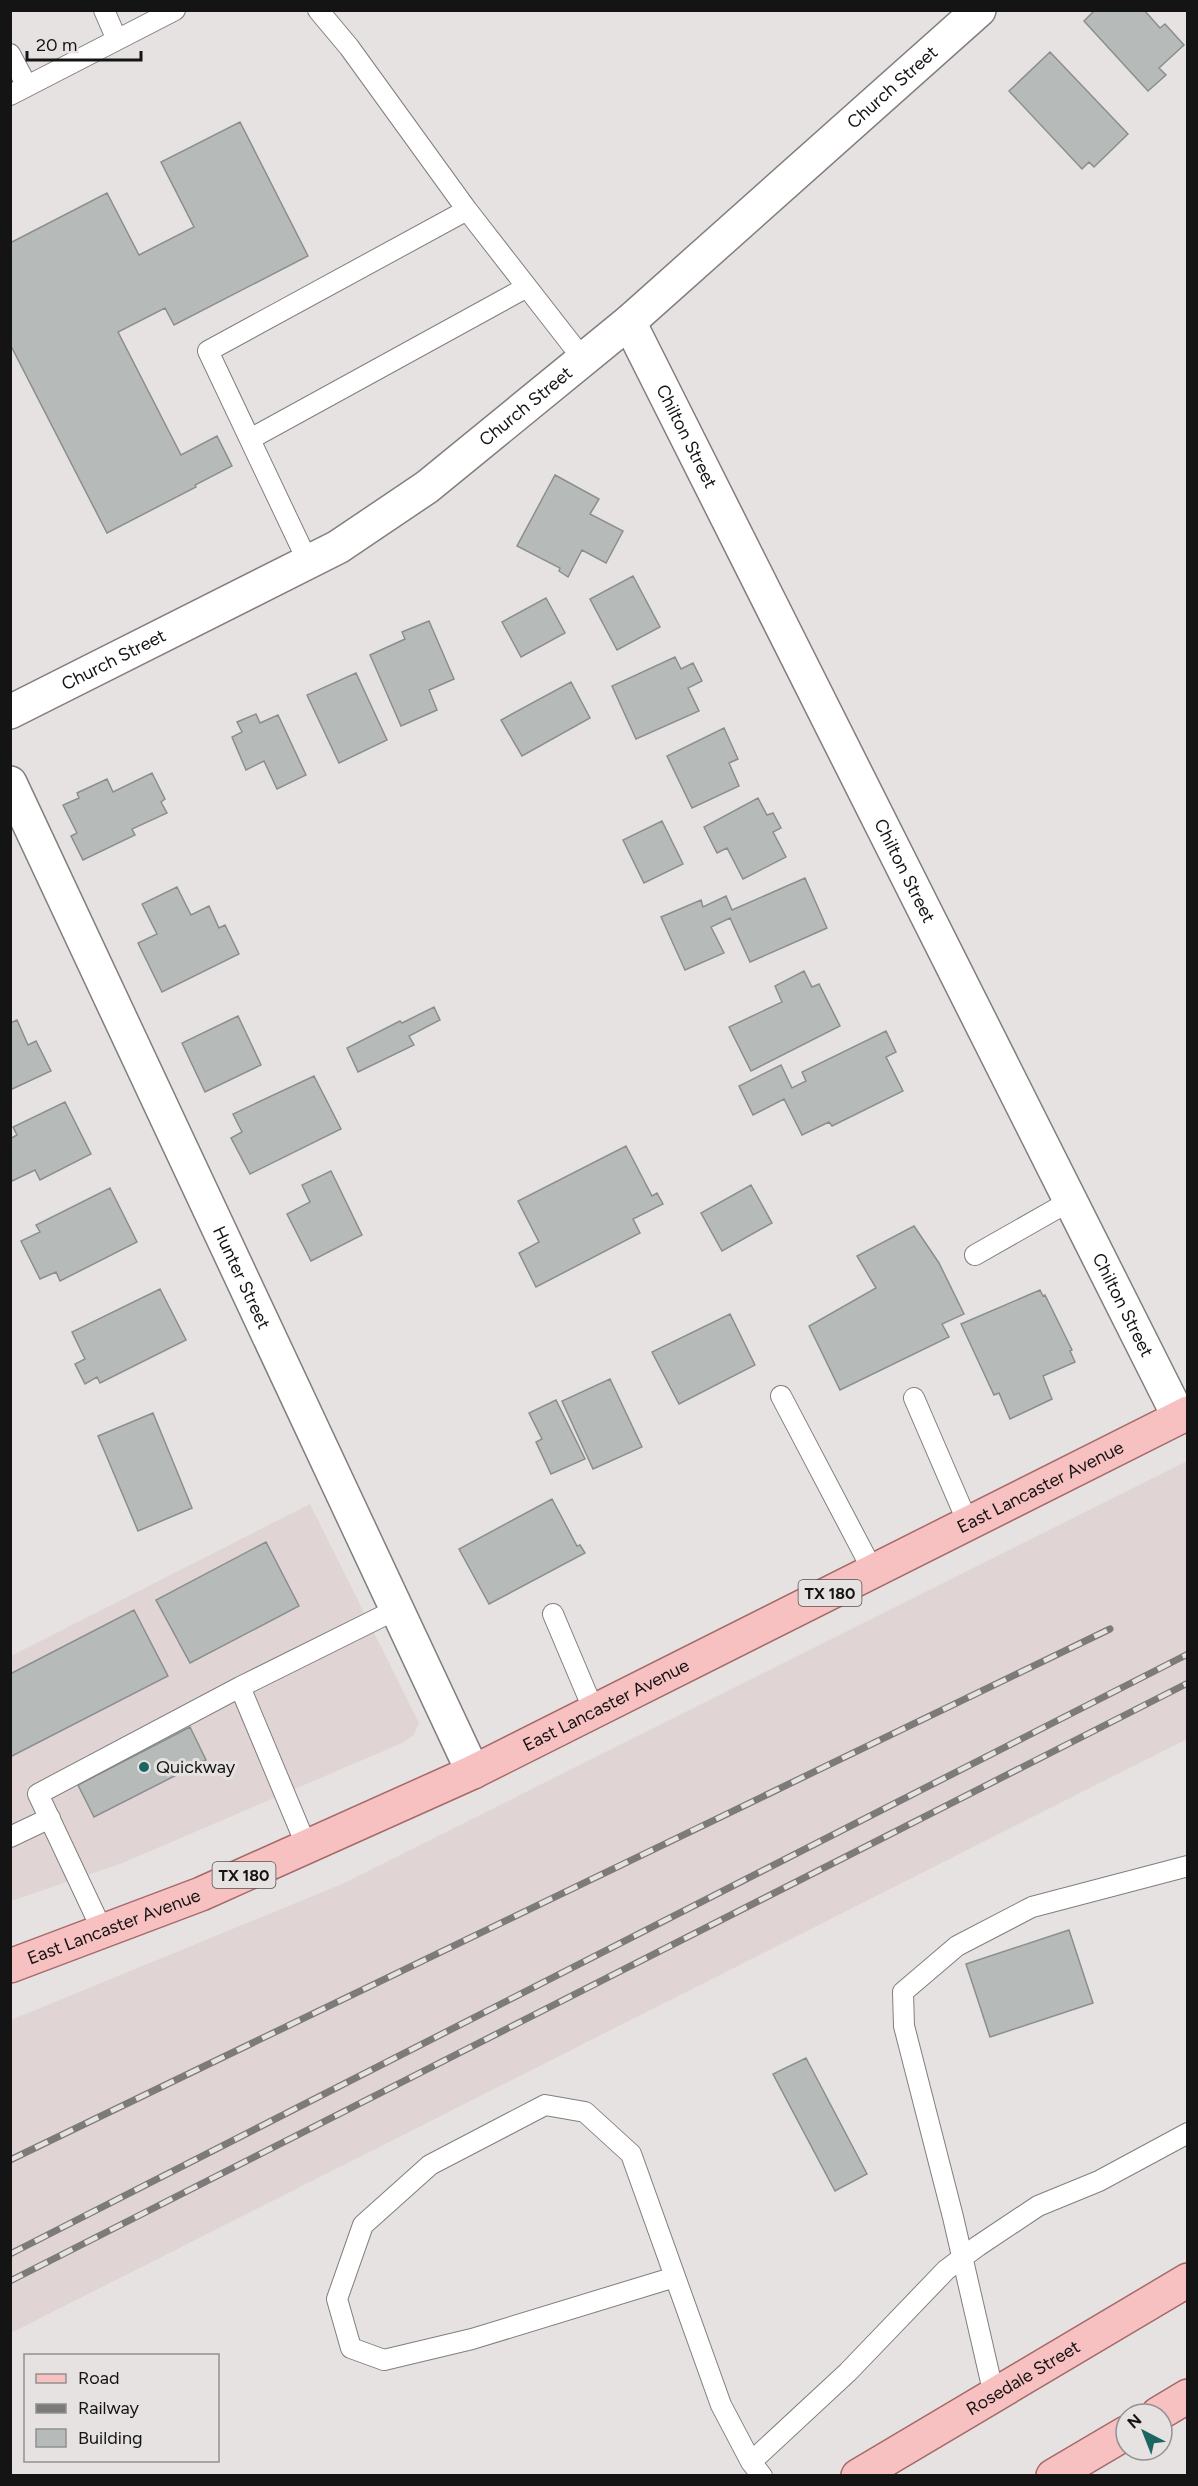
<svg xmlns="http://www.w3.org/2000/svg" width="1198" height="2486" viewBox="0 0 1198 2486" font-family="Figtree,sans-serif">
	<rect width="100%" height="100%" fill="#e6e2e2"/>
	<!-- built -->
	<path fill="#e1d4d4" d="M 1187,1461 L 1187,1739 L 11,2333 L 11,2020 L 342,1884 Z
		M 310,1504 L 419,1723 L 414,1735 L 402,1743 L 120,1864 L 11,1901 L 11,1656 Z"/>
	<!-- building -->
	<path fill="#b6bab9" stroke="#8b8e8e" stroke-width="1.5" d="M 1095,10 L 1144,10 L 1160,28 L 1165,24 L 1184,45 L 1159,68 L 1166,75 L 1148,91 L 1084,21 Z
		M 1050,52 L 1128,134 L 1094,167 L 1089,162 L 1082,169 L 1009,91 Z
		M 240,122 L 308,256 L 174,325 L 165,308 L 118,332 L 181,455 L 217,436 L 232,466 L 195,485 L 196,487 L 107,533 L 10,344 L 10,243 L 107,193 L 139,255 L 194,227 L 161,162 Z
		M 555,475 L 599,499 L 590,514 L 623,531 L 606,563 L 582,550 L 568,577 L 559,571 L 560,568 L 517,546 Z
		M 633,576 L 660,627 L 617,650 L 590,599 Z
		M 546,598 L 565,633 L 521,657 L 502,622 Z
		M 429,621 L 454,679 L 429,690 L 437,710 L 401,726 L 370,655 L 405,639 L 402,632 Z
		M 675,657 L 681,669 L 693,663 L 702,681 L 688,688 L 699,711 L 636,739 L 612,686 Z
		M 356,673 L 387,740 L 339,763 L 307,695 Z
		M 571,682 L 590,718 L 522,756 L 501,720 Z
		M 256,714 L 260,723 L 278,715 L 306,775 L 277,789 L 264,761 L 246,770 L 232,737 L 242,732 L 237,722 Z
		M 724,728 L 738,759 L 729,763 L 739,786 L 692,808 L 667,756 Z
		M 152,773 L 165,799 L 161,802 L 167,813 L 132,829 L 135,835 L 83,860 L 71,836 L 77,833 L 63,805 L 79,798 L 77,793 L 107,779 L 113,792 Z
		M 758,798 L 767,815 L 773,813 L 781,828 L 773,832 L 786,857 L 743,879 L 727,848 L 717,853 L 704,827 Z
		M 662,821 L 683,864 L 644,883 L 623,840 Z
		M 805,878 L 827,928 L 750,962 L 730,918 L 711,927 L 724,953 L 685,970 L 661,917 L 701,900 L 703,907 L 726,896 L 732,910 Z
		M 177,887 L 191,915 L 209,906 L 219,928 L 225,925 L 239,954 L 162,992 L 138,943 L 157,934 L 142,904 Z
		M 804,971 L 812,987 L 819,984 L 840,1026 L 751,1071 L 729,1027 L 782,1002 L 775,986 Z
		M 434,1007 L 440,1020 L 409,1036 L 414,1045 L 358,1072 L 347,1048 L 400,1021 L 402,1023 Z
		M 238,1016 L 261,1065 L 205,1092 L 182,1043 Z
		M 17,1020 L 28,1045 L 36,1041 L 51,1071 L 10,1090 L 10,1023 Z
		M 886,1031 L 896,1052 L 886,1057 L 903,1091 L 832,1126 L 829,1122 L 802,1135 L 784,1099 L 753,1115 L 739,1086 L 781,1065 L 792,1088 L 806,1081 L 802,1072 Z
		M 314,1076 L 341,1129 L 250,1174 L 231,1138 L 242,1132 L 233,1114 Z
		M 65,1102 L 91,1154 L 40,1180 L 35,1170 L 10,1182 L 10,1139 L 17,1135 L 13,1127 Z
		M 626,1146 L 652,1196 L 657,1193 L 663,1204 L 633,1219 L 640,1233 L 536,1287 L 519,1253 L 539,1242 L 518,1201 Z
		M 331,1171 L 362,1235 L 311,1261 L 287,1214 L 310,1202 L 302,1185 Z
		M 751,1185 L 772,1223 L 722,1251 L 701,1213 Z
		M 110,1188 L 137,1242 L 60,1281 L 56,1272 L 40,1279 L 21,1241 L 40,1232 L 36,1225 Z
		M 914,1226 L 939,1263 L 964,1314 L 942,1324 L 949,1337 L 840,1390 L 809,1326 L 876,1288 L 857,1256 Z
		M 160,1289 L 186,1340 L 100,1383 L 97,1377 L 85,1384 L 75,1364 L 85,1359 L 72,1332 Z
		M 1040,1290 L 1043,1296 L 1045,1295 L 1072,1350 L 1070,1351 L 1075,1362 L 1043,1376 L 1052,1399 L 1010,1419 L 999,1393 L 994,1395 L 961,1324 Z
		M 730,1314 L 755,1365 L 679,1404 L 652,1352 Z
		M 610,1379 L 642,1447 L 593,1469 L 562,1401 Z
		M 556,1400 L 585,1459 L 551,1474 L 536,1442 L 542,1439 L 529,1413 Z
		M 153,1413 L 192,1508 L 138,1531 L 98,1436 Z
		M 552,1499 L 577,1546 L 580,1545 L 585,1553 L 489,1604 L 459,1549 Z
		M 266,1542 L 299,1606 L 190,1663 L 156,1600 Z
		M 134,1610 L 168,1676 L 10,1757 L 10,1674 Z
		M 190,1727 L 206,1760 L 94,1817 L 78,1785 Z
		M 1069,1930 L 1093,2003 L 990,2037 L 966,1964 Z
		M 806,2058 L 867,2174 L 835,2191 L 773,2074 Z"/>
	<g fill="none" stroke-linecap="round" stroke-linejoin="round">
		<!-- lane casing -->
		<g stroke="#827e7e" stroke-width="22">
			<path id="lane" d="M 104,10 L 117,40
				M 318,10 L 349,47 L 467,210
				M 10,54 L 27,86
				M 10,95 L 175,10
				M 250,439 L 527,287
				M 308,562 L 208,351 L 467,210 L 583,359
				M 975,1255 L 1070,1201
				M 781,1396 L 873,1571
				M 914,1398 L 968,1523
				M 553,1614 L 594,1711
				M 10,1837 L 50,1818
				M 307,1847 L 240,1687 L 397,1609
				M 103,1932 L 38,1794 L 240,1687
				M 675,2277 L 472,2339 L 384,2360 L 351,2348 L 337,2299 L 363,2225 L 430,2165 L 545,2105 L 585,2112 L 631,2154 L 721,2405 L 751,2462 L 762,2476
				M 994,2395 L 953,2217 L 904,2026 L 903,1992 L 957,1946 L 1032,1907 L 1188,1866
				M 751,2462 L 848,2372 L 946,2270 L 978,2246 L 1038,2206 L 1099,2181 L 1188,2133"/>
		</g>
		<!-- street casing -->
		<g stroke="#827e7e" stroke-width="36">
			<g id="street">
				<path id="s1" d="M 629,322 L 1179,1417"/>
				<path id="s2" d="M 10,712 L 338,547 L 427,487 L 629,322 L 979,10"/>
				<path id="s3" d="M 10,783 L 473,1772"/>
			</g>
		</g>
		<!-- primary casing -->
		<g stroke="#a56969" stroke-width="36">
			<g id="primary">
				<path id="s4" d="M 10,1966 L 201,1894 L 473,1772 L 1188,1413"/>
				<path d="M 1158,2414 L 1188,2396"/>
				<path id="s5" d="M 858,2476 L 1188,2280"/>
				<path d="M 1053,2476 L 1126,2433"/>
			</g>
		</g>
		<!-- lane -->
		<use href="#lane" stroke="#fff" stroke-width="20"/>
		<!-- street -->
		<use href="#street" stroke="#fff" stroke-width="33"/>
		<!-- primary -->
		<use href="#primary" stroke="#f8c1c1" stroke-width="33"/>
		<!-- rail casing -->
		<g stroke="#7d7a7a" stroke-width="7">
			<path id="rail" d="M 10,2160 L 1110,1629
				M 10,2254 L 1188,1654
				M 10,2281 L 1188,1683"/>
		</g>
		<!-- rail -->
		<use href="#rail" stroke="#e6e2e2" stroke-width="4.5" stroke-dasharray="14" stroke-linecap="butt"/>
	</g>
	<!-- markers -->
	<circle fill="#1b6660" stroke="#e6e2e2" stroke-width="2" cx="144" cy="1767" r="6"/>
	<g text-anchor="middle" dominant-baseline="central" stroke-width="6" stroke-linejoin="round" paint-order="stroke">
		<!-- shield labels -->
		<g fill="#e6e2e2" stroke="#545252" stroke-width="1.5">
			<rect x="798.5" y="1580" width="63" height="26" rx="4.5"/>
			<rect x="212.5" y="1862" width="63" height="26" rx="4.5"/>
		</g>
		<g font-size="16" font-weight="bold" fill="#151414">
			<text x="830" y="1593">TX 180</text>
			<text x="244" y="1875">TX 180</text>
		</g>
		<!-- street labels -->
		<g font-size="18" fill="#151414" stroke="#e6e2e2">
			<text stroke="none"><textPath href="#s2" startOffset="1088">Church Street</textPath></text>
			<text stroke="none"><textPath href="#s2" startOffset="602">Church Street</textPath></text>
			<text stroke="none"><textPath href="#s1" startOffset="128">Chilton Street</textPath></text>
			<text stroke="none"><textPath href="#s2" startOffset="116">Church Street</textPath></text>
			<text stroke="none"><textPath href="#s1" startOffset="614">Chilton Street</textPath></text>
			<text stroke="none"><textPath href="#s3" startOffset="546">Hunter Street</textPath></text>
			<text stroke="none"><textPath href="#s1" startOffset="1100">Chilton Street</textPath></text>
			<text stroke="none"><textPath href="#s4" startOffset="1137">East Lancaster Avenue</textPath></text>
			<text stroke="none"><textPath href="#s4" startOffset="651">East Lancaster Avenue</textPath></text>
			<text stroke="none"><textPath href="#s4" startOffset="111">East Lancaster Avenue</textPath></text>
			<text stroke="none"><textPath href="#s5" startOffset="192">Rosedale Street</textPath></text>
		</g>
		<!-- poi labels -->
		<g font-size="18" fill="#151414" stroke="#e6e2e2" text-anchor="start">
			<text x="156" y="1767">Quickway</text>
		</g>
	</g>
	<!-- border -->
	<rect width="1198" height="2486" fill="none" stroke="#151414" stroke-width="24"/>
	<!-- legend -->
	<rect x="24" y="2354" width="195" height="108" fill="#e6e2e2" stroke="#929090" stroke-width="1.5"/>
	<rect x="36" y="2374" width="30" height="9" fill="#f8c1c1" stroke="#929090" stroke-width="1.5"/>
	<text x="78" y="2384" font-size="18" fill="#151414">Road</text>
	<rect x="36" y="2404" width="30" height="9" fill="#7d7a7a" stroke="#929090" stroke-width="1.5"/>
	<text x="78" y="2414" font-size="18" fill="#151414">Railway</text>
	<rect x="36" y="2429" width="30" height="18" fill="#b6bab9" stroke="#929090" stroke-width="1.5"/>
	<text x="78" y="2444" font-size="18" fill="#151414">Building</text>
	<!-- north arrow -->
	<g transform="translate(1144 2432) rotate(318)"><circle r="28" fill="#e6e2e2" stroke="#929090" stroke-width="1.5"/>
	<path d="M0-4.5L10 22L0 15L-10 22Z" fill="#1b6660"/>
	<text y="-9" font-size="16" font-weight="bold" text-anchor="middle" fill="#151414">N</text>
	</g>
	<!-- scale -->
	<path d="M27 51v9h114v-9" fill="none" stroke="#151414" stroke-width="3"/>
	<text x="36" y="51" font-size="18" fill="#151414" stroke="#e6e2e2" stroke-width="4.5" paint-order="stroke">20 m</text>
</svg>
